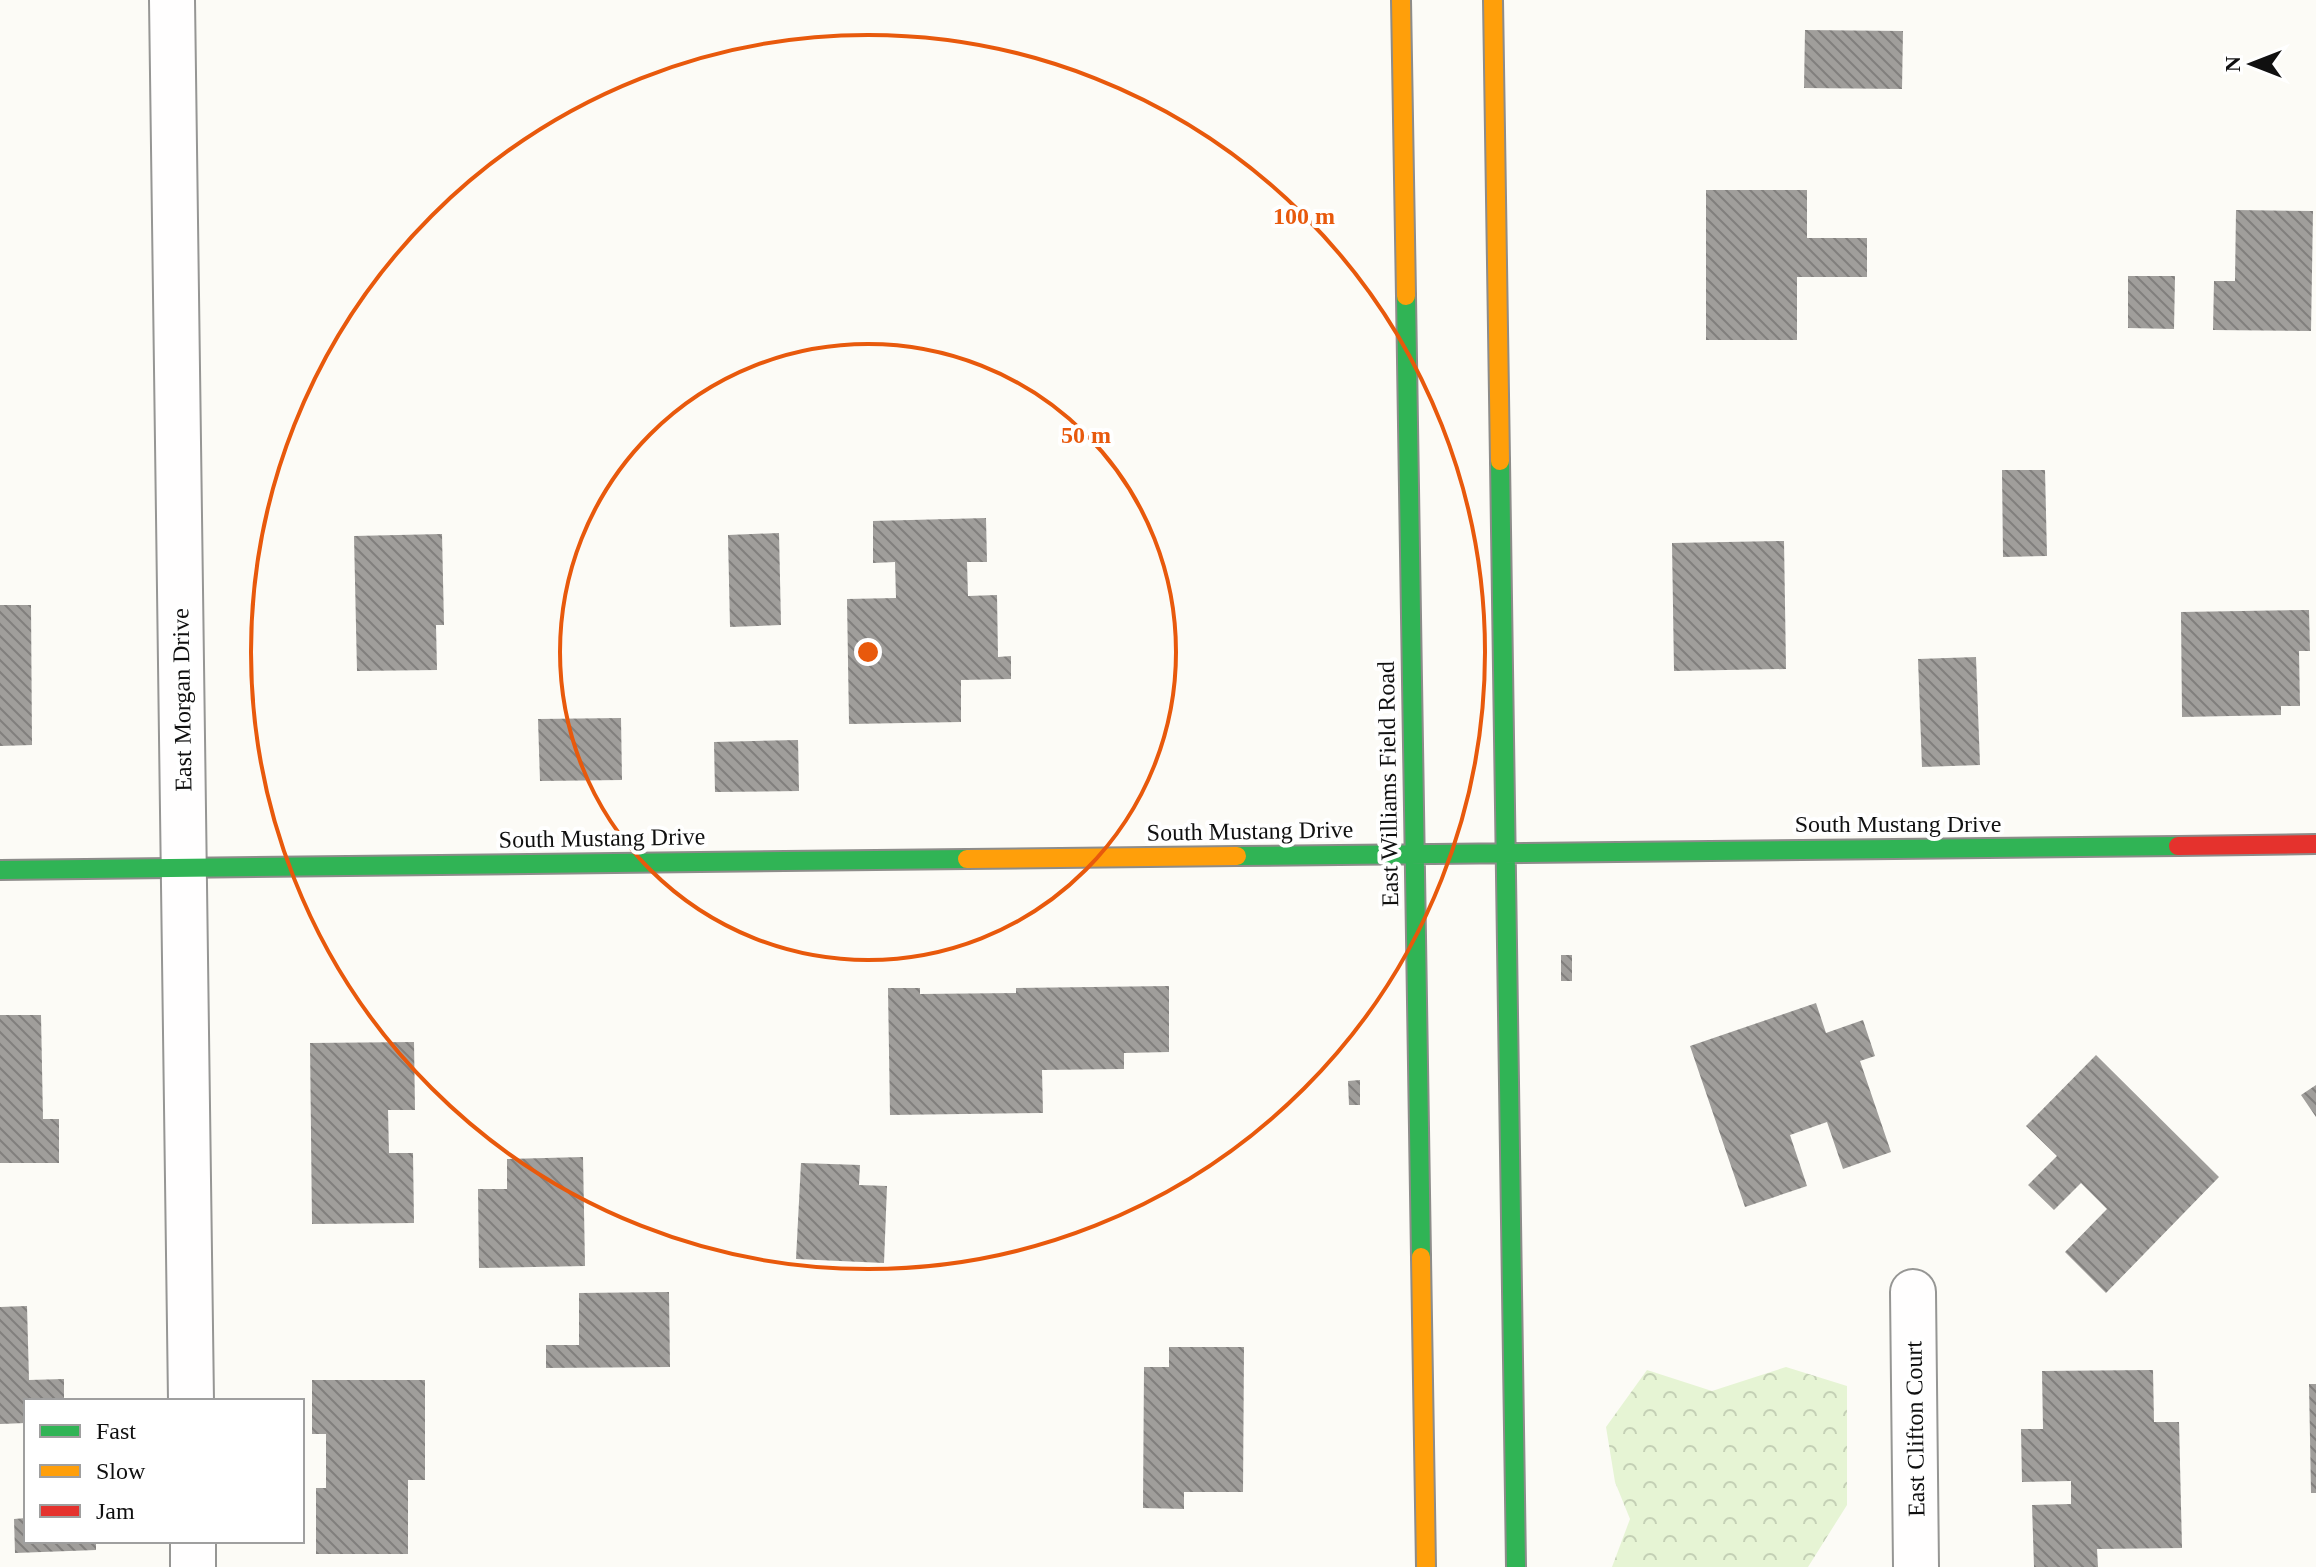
<svg xmlns="http://www.w3.org/2000/svg" width="2316" height="1567" viewBox="0 0 2316 1567" font-family="'Times New Roman',serif">
	<defs>
		<pattern id="park-crowns" width="20" height="18" patternUnits="userSpaceOnUse" patternTransform="scale(2)"><rect width="20" height="18" fill="#e6f4d4"/><path d="M2 6a3 3 0 1 1 6 0M12 15a3 3 0 1 1 6 0" fill="none" stroke="#c4d0b5"/></pattern>
		<pattern id="building-back-hatch" width="6" height="6" patternUnits="userSpaceOnUse" patternTransform="scale(2)"><rect width="6" height="6" fill="#a09e9b"/><path d="M-1 5l2 2M0 0l6 6M5-1l2 2" fill="none" stroke="#817f7d"/></pattern>
	</defs>
	<rect width="100%" height="100%" fill="#fcfbf6"/>
	<!-- park -->
	<path fill="url(#park-crowns)" d="M 1786,1367 L 1847,1386 L 1847,1505 L 1808,1567 L 1612,1567 L 1630,1519 L 1615,1482 L 1606,1427 L 1647,1370 L 1712,1391 Z"/>
	<!-- building -->
	<path fill="url(#building-back-hatch)" d="M 1805,30 L 1903,31 L 1902,89 L 1804,88 Z
		M 1706,190 L 1807,190 L 1807,238 L 1867,238 L 1867,277 L 1797,277 L 1797,340 L 1706,340 Z
		M 2236,210 L 2313,211 L 2311,331 L 2213,330 L 2214,281 L 2235,281 Z
		M 2128,276 L 2175,276 L 2174,329 L 2128,328 Z
		M 2002,470 L 2045,470 L 2047,556 L 2003,557 Z
		M 986,518 L 987,562 L 967,562 L 968,596 L 997,595 L 998,657 L 1011,656 L 1011,679 L 961,680 L 961,722 L 849,724 L 847,599 L 896,598 L 895,562 L 873,563 L 873,521 Z
		M 779,533 L 781,625 L 730,627 L 728,535 Z
		M 442,534 L 444,625 L 436,625 L 437,670 L 357,671 L 354,536 Z
		M 1784,541 L 1786,669 L 1674,671 L 1672,543 Z
		M 0,605 L 31,605 L 32,745 L 0,746 Z
		M 2309,610 L 2310,651 L 2299,651 L 2300,706 L 2281,706 L 2281,715 L 2182,717 L 2181,612 Z
		M 1976,657 L 1980,765 L 1922,767 L 1918,659 Z
		M 621,718 L 622,780 L 540,781 L 538,719 Z
		M 798,740 L 799,791 L 715,792 L 714,742 Z
		M 1561,955 L 1572,955 L 1572,981 L 1561,981 Z
		M 1169,986 L 1169,1052 L 1124,1053 L 1124,1069 L 1042,1070 L 1043,1113 L 890,1115 L 888,988 L 920,988 L 920,994 L 1016,993 L 1016,988 Z
		M 1816,1003 L 1826,1033 L 1863,1020 L 1875,1056 L 1860,1061 L 1891,1152 L 1843,1169 L 1827,1122 L 1790,1135 L 1807,1186 L 1745,1207 L 1690,1046 Z
		M 0,1015 L 41,1015 L 43,1119 L 59,1119 L 59,1163 L 0,1163 Z
		M 414,1042 L 415,1110 L 388,1110 L 389,1153 L 413,1153 L 414,1223 L 312,1224 L 310,1043 Z
		M 2096,1055 L 2219,1177 L 2106,1293 L 2065,1252 L 2107,1209 L 2081,1183 L 2054,1210 L 2028,1185 L 2057,1156 L 2026,1126 Z
		M 1360,1080 L 1360,1105 L 1349,1105 L 1348,1081 Z
		M 2316,1085 L 2316,1117 L 2301,1095 Z
		M 583,1157 L 585,1266 L 479,1268 L 478,1189 L 507,1189 L 507,1159 Z
		M 801,1163 L 860,1165 L 859,1185 L 887,1186 L 884,1263 L 796,1259 Z
		M 669,1292 L 670,1367 L 546,1368 L 546,1345 L 579,1345 L 579,1293 Z
		M 27,1306 L 29,1380 L 64,1379 L 64,1401 L 26,1401 L 26,1423 L 0,1424 L 0,1307 Z
		M 1169,1347 L 1244,1347 L 1243,1492 L 1184,1492 L 1184,1509 L 1143,1508 L 1144,1367 L 1169,1367 Z
		M 2153,1370 L 2154,1422 L 2179,1422 L 2182,1548 L 2097,1549 L 2098,1567 L 2034,1567 L 2032,1505 L 2071,1504 L 2071,1481 L 2022,1482 L 2021,1429 L 2043,1429 L 2042,1371 Z
		M 312,1380 L 425,1380 L 425,1480 L 408,1480 L 408,1554 L 316,1554 L 316,1488 L 326,1488 L 326,1434 L 312,1434 Z
		M 2309,1384 L 2316,1384 L 2316,1493 L 2311,1493 Z
		M 26,1518 L 26,1541 L 96,1541 L 96,1550 L 15,1553 L 14,1519 Z"/>
	<g fill="none" stroke-linecap="round" stroke-linejoin="round">
		<!-- street casing -->
		<g stroke="#969694" stroke-width="48">
			<path id="street" d="M 172,0 L 191,1401
				M 1913,1292 L 1916,1567
				M 193,1541 L 193,1567"/>
		</g>
		<!-- fast casing -->
		<g stroke="#8d8c8a" stroke-width="22">
			<path id="fast" d="M 1406,296 L 1421,1257
				M 1500,461 L 1516,1567
				M 1237,856 L 2178,846
				M 0,870 L 967,859"/>
		</g>
		<!-- slow casing -->
		<g stroke="#8d8c8a" stroke-width="22">
			<path id="slow" d="M 1401,0 L 1406,296
				M 1493,0 L 1500,461
				M 967,859 L 1237,856
				M 1421,1257 L 1426,1567"/>
		</g>
		<!-- jam casing -->
		<g stroke="#8d8c8a" stroke-width="22">
			<path id="jam" d="M 2178,846 L 2316,844"/>
		</g>
		<!-- street -->
		<use href="#street" stroke="#fffefe" stroke-width="44"/>
		<!-- fast -->
		<use href="#fast" stroke="#30b455" stroke-width="18"/>
		<!-- slow -->
		<use href="#slow" stroke="#ff9f0a" stroke-width="18"/>
		<!-- jam -->
		<use href="#jam" stroke="#e5322d" stroke-width="18"/>
	</g>
	<!-- distance rings -->
	<g fill="none" stroke="#e8590c" stroke-width="4">
		<circle cx="868" cy="652" r="308"/>
		<circle cx="868" cy="652" r="617"/>
	</g>
	<g text-anchor="middle" dominant-baseline="central" stroke-width="8" stroke-linejoin="round" paint-order="stroke">
		<!-- street labels -->
		<g font-size="24" fill="#101010" stroke="#fff">
			<text transform="translate(182 700) rotate(-91)">East Morgan Drive</text>
			<text transform="translate(1388 784) rotate(-91)">East Williams Field Road</text>
			<text x="1898" y="824">South Mustang Drive</text>
			<text transform="translate(1250 831) rotate(-1)">South Mustang Drive</text>
			<text transform="translate(602 838) rotate(-1)">South Mustang Drive</text>
			<text transform="translate(1915 1429) rotate(-91)">East Clifton Court</text>
		</g>
	</g>
	<circle cx="868" cy="652" r="12" fill="#e8590c" stroke="#fff" stroke-width="4"/>
	<g font-size="24" text-anchor="middle" font-weight="bold" fill="#e8590c" stroke="#fff" stroke-width="8" stroke-linejoin="round" paint-order="stroke">
		<text x="1304" y="224">100 m</text>
		<text x="1086" y="443">50 m</text>
	</g>
	<!-- legend -->
	<rect x="24" y="1399" width="280" height="144" fill="#ffffff" stroke="#9f9f9f" stroke-width="2"/>
	<rect x="40" y="1425" width="40" height="12" fill="#30b455" stroke="#9f9f9f" stroke-width="2"/>
	<text x="96" y="1439" font-size="24" fill="#101010">Fast</text>
	<rect x="40" y="1465" width="40" height="12" fill="#ff9f0a" stroke="#9f9f9f" stroke-width="2"/>
	<text x="96" y="1479" font-size="24" fill="#101010">Slow</text>
	<rect x="40" y="1505" width="40" height="12" fill="#e5322d" stroke="#9f9f9f" stroke-width="2"/>
	<text x="96" y="1519" font-size="24" fill="#101010">Jam</text>
	<!-- north arrow -->
	<g transform="translate(2252 64) rotate(270)" stroke="#ffffff" stroke-width="6" paint-order="stroke">
	<path d="M0-6L14 30L0 20L-14 30Z" fill="#101010"/>
	<text y="-12" font-size="22" font-weight="bold" text-anchor="middle" fill="#101010">N</text>
	</g>
</svg>
